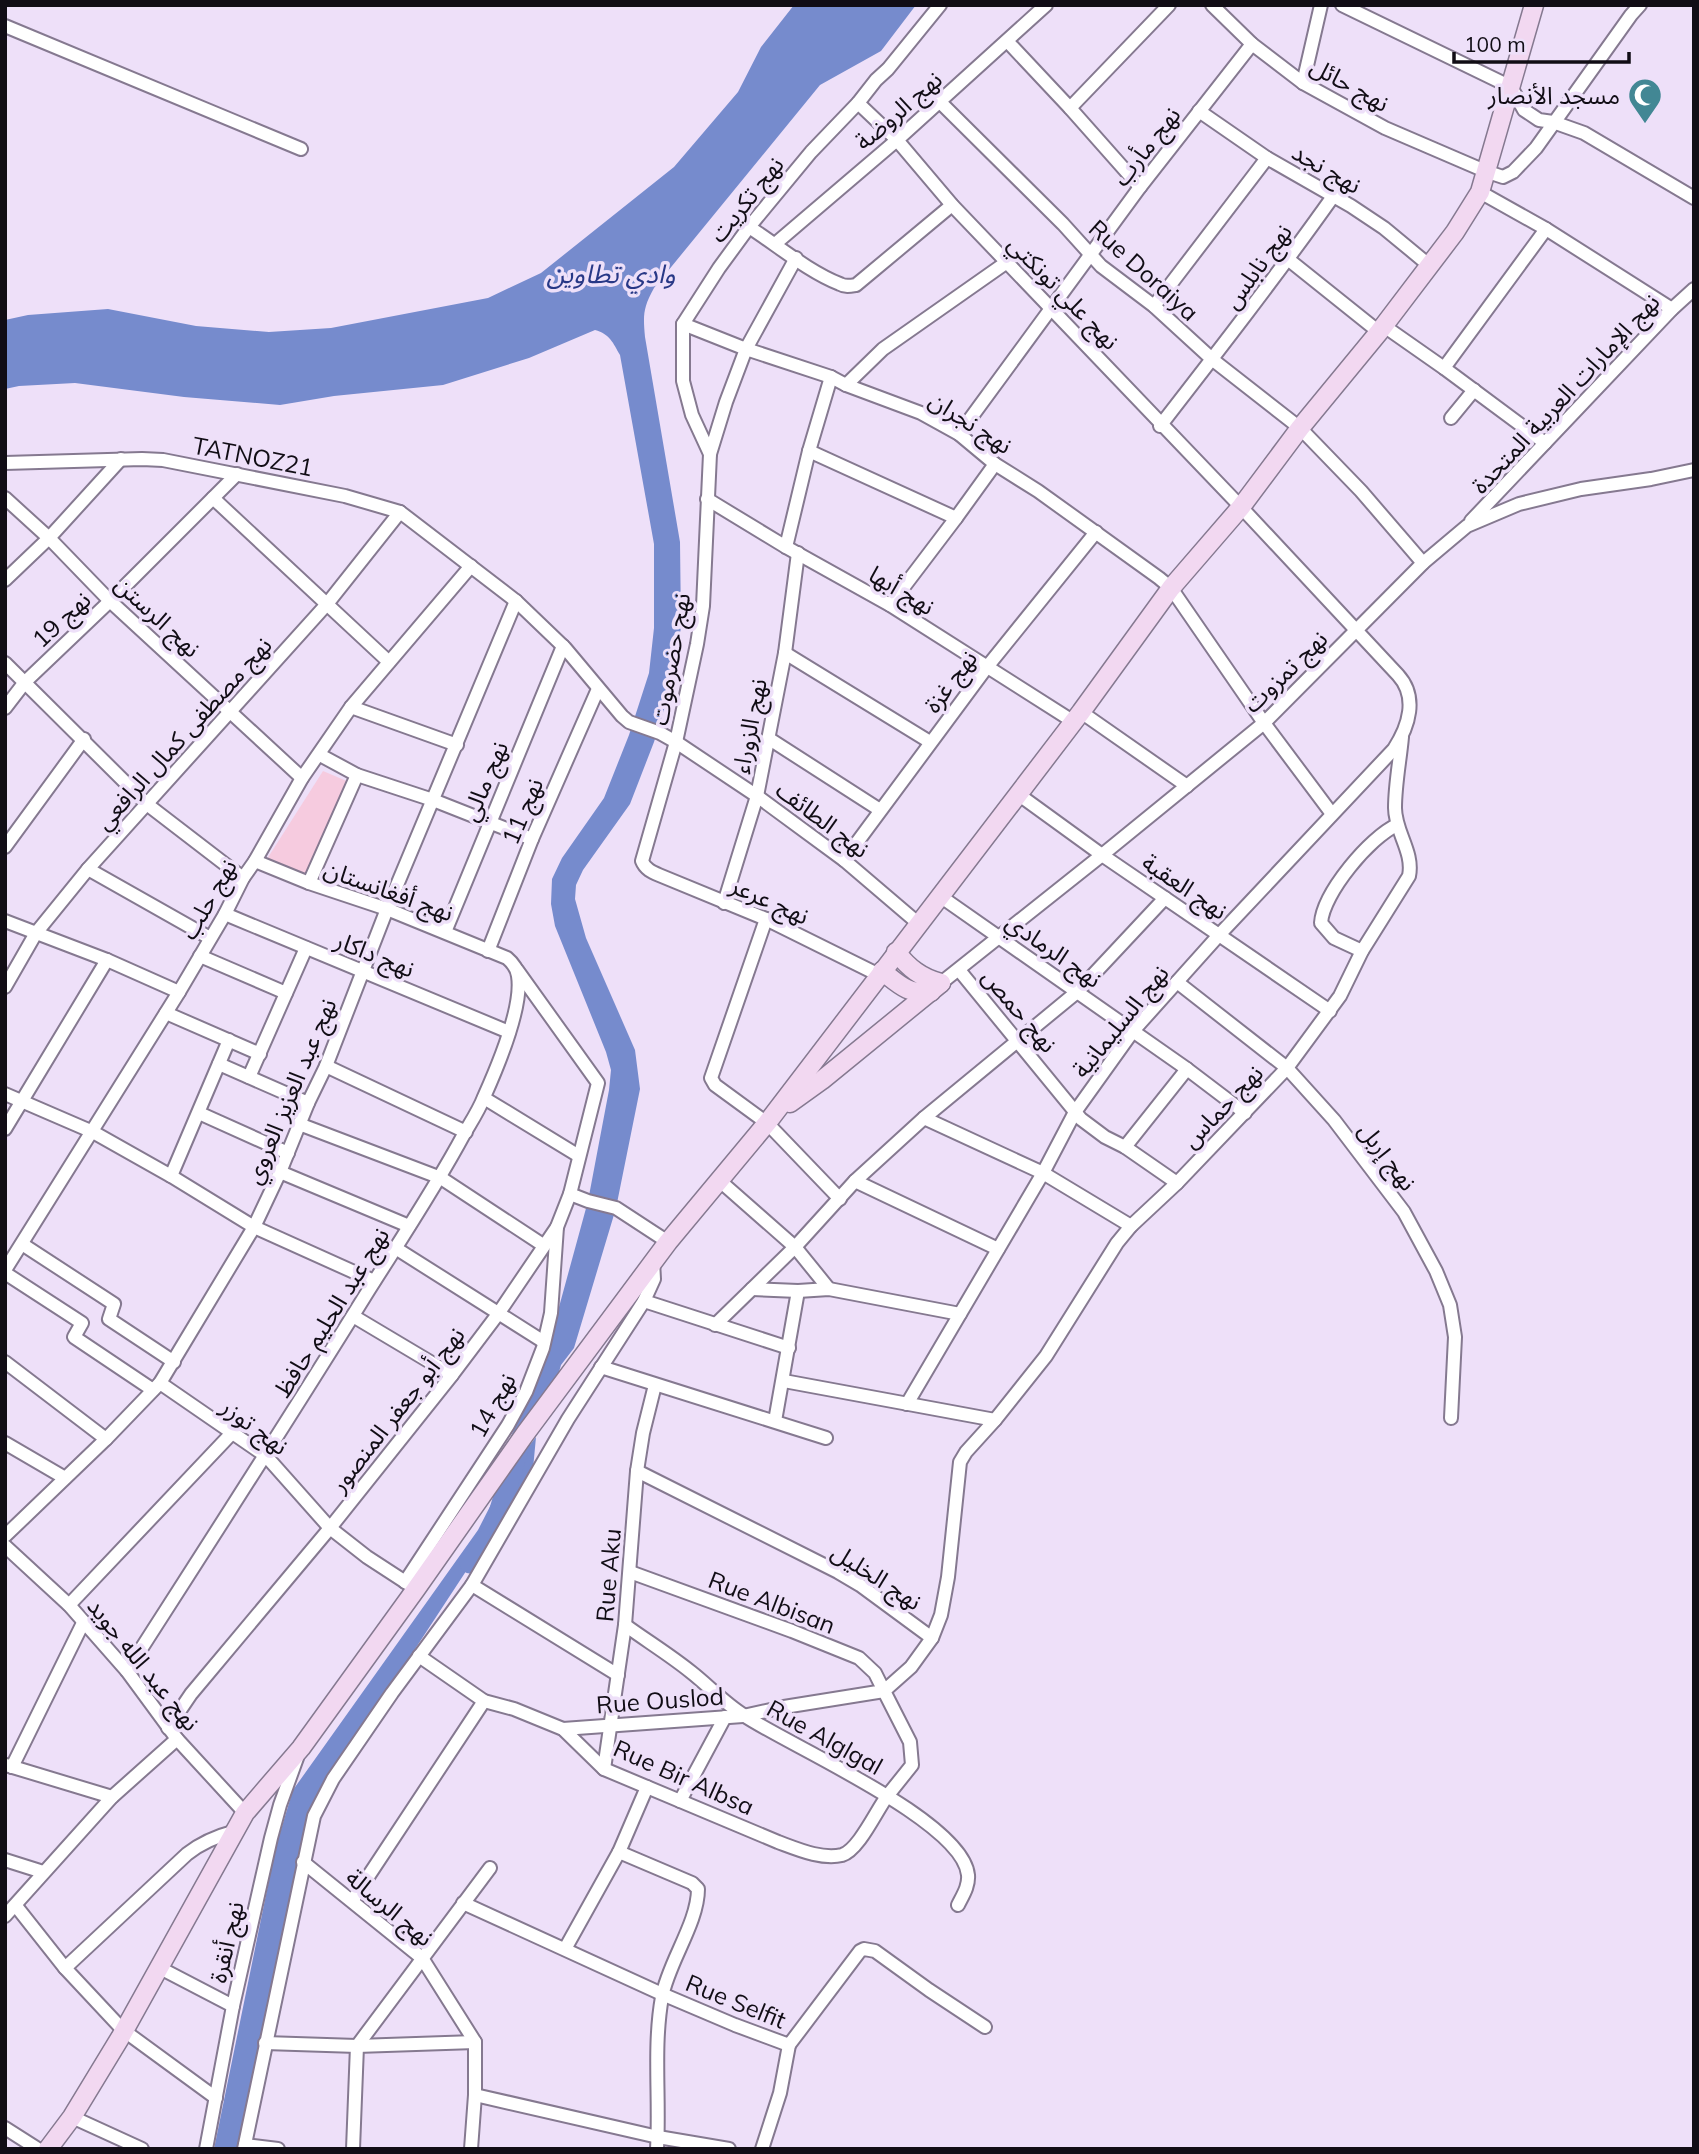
<svg xmlns="http://www.w3.org/2000/svg" width="1699" height="2154" font-family="Mulish,'Noto Sans Arabic',sans-serif">
	<style>
		.green { fill: #f6cbdf }
		.water { fill: #768bcd }
		.lines { fill: none; stroke-linecap: round; stroke-linejoin: round }
		.river { stroke: #768bcd; stroke-width: 21 }
		.street-casing { stroke: #857990; stroke-width: 16 }
		.secondary-casing { stroke: #857990; stroke-width: 21 }
		.street { stroke: #fff; stroke-width: 12 }
		.secondary { stroke: #f2d8f1; stroke-width: 18 }
		.labels { text-anchor: middle; dominant-baseline: central; stroke-width: 7; stroke-linejoin: round; paint-order: stroke }
		.street-label { font-size: 24px; fill: #110d15; stroke: #eee0f9 }
		.poi-label { font-size: 24px; fill: #110d15; stroke: #eee0f9; text-anchor: end }
		.water-label { font-size: 26px; font-style: italic; fill: #283886; stroke: #eee0f9 }
	</style>
	<rect width="100%" height="100%" fill="#eee0f9"/>
	<!-- green -->
	<path class="green" d="M323,771l26,11 -40,96 -42,-19z"/>
	<!-- water -->
	<g class="water">
		<path d="M794,5h122l-35,46 -61,34 -166,203c-11,20 -11,27 -9,49l35,205 1,85 -7,50 -20,65 -24,62 -47,66 -7,15 -1,14 11,39 49,112 5,39 -24,119 -42,140 -13,17 -4,14 -46,58 39,-97 38,-139 21,-111 2,-20 -5,-18 -51,-126 -4,-22 1,-25 10,-21 42,-60 25,-63 20,-62 5,-45v-84l-34,-189c-7,-12 -10,-21 -25,-25l-66,28 -86,27 -109,11 -54,9 -96,-8 -109,-14 -56,3 -14,3v-69l23,-5 80,-6 88,17 73,6 62,-4 157,-30 53,-25 133,-106 64,-75 23,-45z"/>
		<path d="M536,1437l-3,32 -211,322 -83,358h-25l62,-303 17,-56 185,-260 27,-53z"/>
	</g>
	<g class="lines">
		<!-- river -->
		<path class="river" d="M470,1563l24,-33 27,-91"/>
		<!-- street casing -->
		<g class="street-casing">
			<g id="street">
				<path d="M1212,5l40,39 51,39 82,45 100,43 18,6 10,-5 23,-24 95,-133 9,-10"/>
				<path d="M1342,5l169,82 13,23 15,10 14,2 31,11 110,65"/>
				<path d="M5,26l296,123"/>
				<path d="M1008,42l62,66 70,79"/>
				<path d="M1303,83l18,-78"/>
				<path d="M940,102l123,122 38,42 53,40 59,54 87,68 61,63 62,72"/>
				<path d="M858,103l39,37 55,65 289,302 157,168c20,22 11,51 -4,74l-175,186 -86,96 -58,81 -32,61 -136,231"/>
				<path d="M1070,108l99,-103"/>
				<path d="M1199,111l68,47 84,48 33,22 46,38"/>
				<path d="M1480,192l66,37 126,80"/>
				<path d="M749,227c28,18 60,45 91,57 5,3 10,2 16,1l96,-80"/>
				<path d="M775,244l122,-104 149,-135"/>
				<path d="M796,258l-50,91 -20,53 -16,52 -7,152 -6,38 -21,98 -34,119c3,8 10,11 17,14l107,44 113,56"/>
				<path d="M1289,260l90,72"/>
				<path d="M1154,306l113,-148"/>
				<path d="M683,324l63,25 85,28 15,8 75,28 38,21 36,30 43,27 121,87 12,10 93,135 68,91"/>
				<path d="M1384,326l60,42 101,75"/>
				<path d="M1444,368l102,-139"/>
				<path d="M846,385l37,-36 124,-87"/>
				<path d="M1451,418l23,-28"/>
				<path d="M1160,426c59,-76 118,-152 174,-231"/>
				<path d="M959,434l181,-247 112,-143"/>
				<path d="M809,451l147,67"/>
				<path d="M710,454l-18,-39 -9,-34v-57l36,-56 30,-41 62,-75 47,-49 18,-23 12,-11 52,-64"/>
				<path d="M5,463l137,-4 21,1 182,36 55,16 116,89 49,47 57,68 7,6 31,11 16,9 81,54 87,64 75,64"/>
				<path d="M5,498l44,40 61,63 192,177"/>
				<path d="M213,498l176,164"/>
				<path d="M707,499l79,48 104,58 184,117"/>
				<path d="M1471,521l201,-212 22,-20"/>
				<path d="M786,547l23,-96 22,-74"/>
				<path d="M5,580l44,-42 72,-79"/>
				<path d="M890,605l66,-87 39,-54"/>
				<path d="M785,653l145,89"/>
				<path d="M5,663l143,142 95,73"/>
				<path d="M351,707l106,38"/>
				<path d="M5,708l20,-26 85,-81 127,-127"/>
				<path d="M1081,712l106,74"/>
				<path d="M768,738l112,72"/>
				<path d="M320,755l37,20 76,25 99,39"/>
				<path d="M1018,794l84,61 228,156"/>
				<path d="M5,847l79,-108"/>
				<path d="M844,860l143,-193 109,-135"/>
				<path d="M88,869l122,69"/>
				<path d="M309,883l48,-108"/>
				<path d="M940,896l247,173 58,44"/>
				<path d="M724,903l33,-107 28,-143 13,-100"/>
				<path d="M225,914l284,118"/>
				<path d="M766,919l-55,159 4,7 52,38 73,76"/>
				<path d="M5,921l102,39 72,32"/>
				<path d="M445,932l118,-286"/>
				<path d="M488,951l44,-112 66,-150"/>
				<path d="M1362,951l-28,-13 -13,-15c2,-30 49,-86 76,-98"/>
				<path d="M200,956l86,37"/>
				<path d="M959,970l122,149 24,18 20,10 52,36"/>
				<path d="M1177,982l110,86 47,52 70,92 32,59 14,34 5,32 -4,81"/>
				<path d="M941,983l161,-128 162,-132 159,-160 44,-37 52,-22 62,-15 70,-10 43,-9"/>
				<path d="M5,987l31,-54 52,-64 239,-265 73,-92"/>
				<path d="M166,1013l94,41"/>
				<path d="M219,1064l89,39"/>
				<path d="M326,1066l140,66"/>
				<path d="M249,1077l57,-129"/>
				<path d="M5,1094l88,38 78,44 83,51 120,54"/>
				<path d="M484,1098l95,58"/>
				<path d="M199,1113l89,40"/>
				<path d="M924,1118l119,55 88,53"/>
				<path d="M299,1124l142,54 102,67"/>
				<path d="M5,1129l102,-169"/>
				<path d="M1125,1147l62,-78"/>
				<path d="M280,1172l129,54"/>
				<path d="M171,1176l58,-136"/>
				<path d="M720,1181l75,66 34,42"/>
				<path d="M855,1181l143,68"/>
				<path d="M570,1194l18,7 28,7 52,34"/>
				<path d="M22,1244l92,60 -5,15 65,43"/>
				<path d="M397,1249l147,93"/>
				<path d="M5,1270l174,-278 46,-78 18,-36 12,-17 47,-83 49,-71 120,-141"/>
				<path d="M5,1273l77,50 -8,14 79,53"/>
				<path d="M752,1289l46,2 31,-2 131,25"/>
				<path d="M644,1301l145,47"/>
				<path d="M353,1316l99,59"/>
				<path d="M715,1325l80,-78 60,-66 69,-63 153,-126 88,-94"/>
				<path d="M5,1362l101,77"/>
				<path d="M601,1367l225,71"/>
				<path d="M784,1381l211,39"/>
				<path d="M160,1383l106,73 64,72 37,29 43,28"/>
				<path d="M775,1421l23,-130"/>
				<path d="M5,1443l60,35"/>
				<path d="M637,1471l201,101 22,13 72,53"/>
				<path d="M5,1536l101,-97 54,-56 94,-156 26,-55 28,-69 18,-37 61,-157 129,-308"/>
				<path d="M5,1546l64,59 58,66 50,68 68,74"/>
				<path d="M405,1582l103,-157 18,-33 17,-44 8,-35 6,-86"/>
				<path d="M472,1585l146,90"/>
				<path d="M69,1605l163,-172"/>
				<path d="M625,1625c22,16 45,30 66,47 18,14 34,32 54,44 45,30 218,105 223,159 1,11 -5,20 -10,30"/>
				<path d="M419,1656l65,45 30,8 49,20 41,40 174,73c19,7 44,18 64,13 17,-5 35,-46 46,-60 8,-10 16,-20 24,-30l-2,-23 -26,-51 27,-24 21,-29 9,-23 7,-38 12,-115 6,-10 29,-32 51,-64 71,-113 14,-17 46,-43 110,-115 53,-72 22,-45 47,-75c5,-24 -14,-44 -14,-68 0,-24 5,-48 7,-71"/>
				<path d="M127,1671c80,-125 160,-249 238,-375 34,-54 69,-106 99,-162 7,-12 15,-24 20,-37 13,-29 39,-90 34,-121 -1,-8 -5,-13 -11,-18l-120,-49 -78,-26 -54,-22"/>
				<path d="M168,1728l23,-34 139,-166 122,-153 46,-61 59,-87 13,-33 28,-111 -81,-113"/>
				<path d="M563,1729l180,-13 41,-9 100,-16 -9,-18 -16,-15 -67,-27 -162,-59"/>
				<path d="M6,1765l106,32"/>
				<path d="M12,1767l71,-144"/>
				<path d="M604,1769l21,-144 12,-154 6,-38 12,-48"/>
				<path d="M680,1801l45,-84"/>
				<path d="M619,1852l73,31 6,6c0,34 -30,74 -36,108 -9,50 -2,101 -5,152"/>
				<path d="M5,1860l38,12"/>
				<path d="M303,1862l119,96 53,84v53l-4,54"/>
				<path d="M352,1901l132,-200"/>
				<path d="M463,1903l199,91 73,31 54,20 71,-94 4,-2 11,2 54,39 56,37"/>
				<path d="M16,1906l49,62 58,62 93,68"/>
				<path d="M5,1916l107,-119 65,-58"/>
				<path d="M565,1949l54,-97 28,-65"/>
				<path d="M65,1968l122,-114c15,-12 30,-18 49,-23"/>
				<path d="M160,1968l73,38"/>
				<path d="M265,2043l92,3 118,-4"/>
				<path d="M475,2095l183,42 71,12"/>
				<path d="M72,2117l70,32"/>
				<path d="M5,2128l33,21"/>
				<path d="M245,2145l33,4"/>
				<path d="M206,2149l27,-143 38,-168 9,-33 17,-47"/>
				<path d="M244,2149l70,-333 19,-37 59,-86 80,-108 96,-166 76,-118 10,-22 -1,-18"/>
				<path d="M353,2149l4,-103 133,-178"/>
				<path d="M762,2149l18,-56 9,-48"/>
			</g>
		</g>
		<!-- secondary casing -->
		<g class="secondary-casing">
			<g id="secondary">
				<path d="M896,952c13,16 25,26 45,31"/>
				<path d="M882,971c18,14 25,23 49,21"/>
				<path d="M790,1103l32,-23 119,-97"/>
				<path d="M48,2149l24,-32 48,-79 125,-225 56,-65 115,-159 109,-155 143,-192 99,-119 314,-411 90,-124 70,-81 59,-79 79,-96 76,-100 25,-40 54,-187"/>
			</g>
		</g>
		<!-- street -->
		<use href="#street" class="street"/>
		<!-- secondary -->
		<use href="#secondary" class="secondary"/>
	</g>
	<!-- icons -->
	<defs>
		<g id="mosque-pin" transform="scale(1.75)"><path d="M0 17L-7.5 6A9.5 9.5 0 1 1 7.5 6Z" fill="#428794" stroke="#eee0f9"/><path d="M3.5-4.9A6 6 0 1 0 3.5 4.9A5 5 0 1 1 3.5-4.9Z" fill="#fff"/></g>
	</defs>
	<g fill-rule="evenodd">
		<use href="#mosque-pin" x="1645" y="95"/>
	</g>
	<g class="labels">
		<!-- street labels -->
		<g class="street-label">
			<text transform="translate(1350 84) rotate(29)">نهج حائل</text>
			<text transform="translate(898 110) rotate(-41)">نهج الروضة</text>
			<text transform="translate(1146 146) rotate(-52)">نهج مأرب</text>
			<text transform="translate(1327 168) rotate(30)">نهج نجد</text>
			<text transform="translate(746 199) rotate(-51)">نهج تكريت</text>
			<text transform="translate(1257 266) rotate(-54)">نهج نابلس</text>
			<text transform="translate(1144 270) rotate(42)">Rue Doraiya</text>
			<text transform="translate(1064 292) rotate(46)">نهج علي تونكتي</text>
			<text transform="translate(1565 393) rotate(-47)">نهج الإمارات العربية المتحدة</text>
			<text transform="translate(971 422) rotate(33)">نهج نجران</text>
			<text transform="translate(253 456) rotate(11)">TATNOZ21</text>
			<text transform="translate(902 590) rotate(31)">نهج أبها</text>
			<text transform="translate(158 616) rotate(43)">نهج الرستن</text>
			<text transform="translate(61 619) rotate(-43)">نهج 19</text>
			<text transform="translate(670 659) rotate(-80)">نهج حضرموت</text>
			<text transform="translate(1285 671) rotate(-44)">نهج تمزوت</text>
			<text transform="translate(950 681) rotate(-53)">نهج غزة</text>
			<text transform="translate(749 726) rotate(-79)">نهج الزوراء</text>
			<text transform="translate(183 733) rotate(-48)">نهج مصطفى كمال الرافعي</text>
			<text transform="translate(484 781) rotate(-67)">نهج مالي</text>
			<text transform="translate(522 811) rotate(-67)">نهج 11</text>
			<text transform="translate(823 819) rotate(37)">نهج الطائف</text>
			<text transform="translate(1185 886) rotate(34)">نهج العقبة</text>
			<text transform="translate(389 890) rotate(20)">نهج أفغانستان</text>
			<text transform="translate(208 899) rotate(-60)">نهج حلب</text>
			<text transform="translate(770 900) rotate(24)">نهج عرعر</text>
			<text transform="translate(1054 950) rotate(35)">نهج الرمادي</text>
			<text transform="translate(375 954) rotate(22)">نهج داكار</text>
			<text transform="translate(1020 1010) rotate(50)">نهج حمص</text>
			<text transform="translate(1120 1021) rotate(-51)">نهج السليمانية</text>
			<text transform="translate(290 1091) rotate(-67)">نهج عبد العزيز العروي</text>
			<text transform="translate(1222 1106) rotate(-46)">نهج حماس</text>
			<text transform="translate(1388 1156) rotate(53)">نهج إربل</text>
			<text transform="translate(331 1312) rotate(-58)">نهج عبد الحليم حافظ</text>
			<text transform="translate(492 1405) rotate(-61)">نهج 14</text>
			<text transform="translate(397 1409) rotate(-52)">نهج أبو جعفر المنصور</text>
			<text transform="translate(255 1426) rotate(37)">نهج توزر</text>
			<text transform="translate(608 1575) rotate(-85)">Rue Aku</text>
			<text transform="translate(877 1576) rotate(33)">نهج الخليل</text>
			<text transform="translate(772 1602) rotate(21)">Rue Albisan</text>
			<text transform="translate(144 1664) rotate(51)">نهج عبد الله جويد</text>
			<text transform="translate(660 1700) rotate(-4)">Rue Ouslod</text>
			<text transform="translate(825 1737) rotate(29)">Rue Alglgal</text>
			<text transform="translate(684 1777) rotate(24)">Rue Bir Albsa</text>
			<text transform="translate(390 1907) rotate(40)">نهج الرسالة</text>
			<text transform="translate(226 1942) rotate(-77)">نهج أنقرة</text>
			<text transform="translate(736 2001) rotate(22)">Rue Selfit</text>
		</g>
		<!-- poi labels -->
		<g class="poi-label">
			<text x="1620" y="95">مسجد الأنصار</text>
		</g>
		<!-- water labels -->
		<g class="water-label">
			<text x="611" y="273">وادي تطاوين</text>
		</g>
	</g>
	<!-- border -->
	<rect width="1699" height="2154" fill="none" stroke="#110d15" stroke-width="14"/>
	<!-- scale -->
	<path d="M1454 52v10h175v-10" fill="none" stroke="#110d15" stroke-width="3.5"/>
	<text x="1464" y="52" font-size="21" fill="#110d15" stroke="#eee0f9" stroke-width="5" paint-order="stroke">100 m</text>
</svg>
